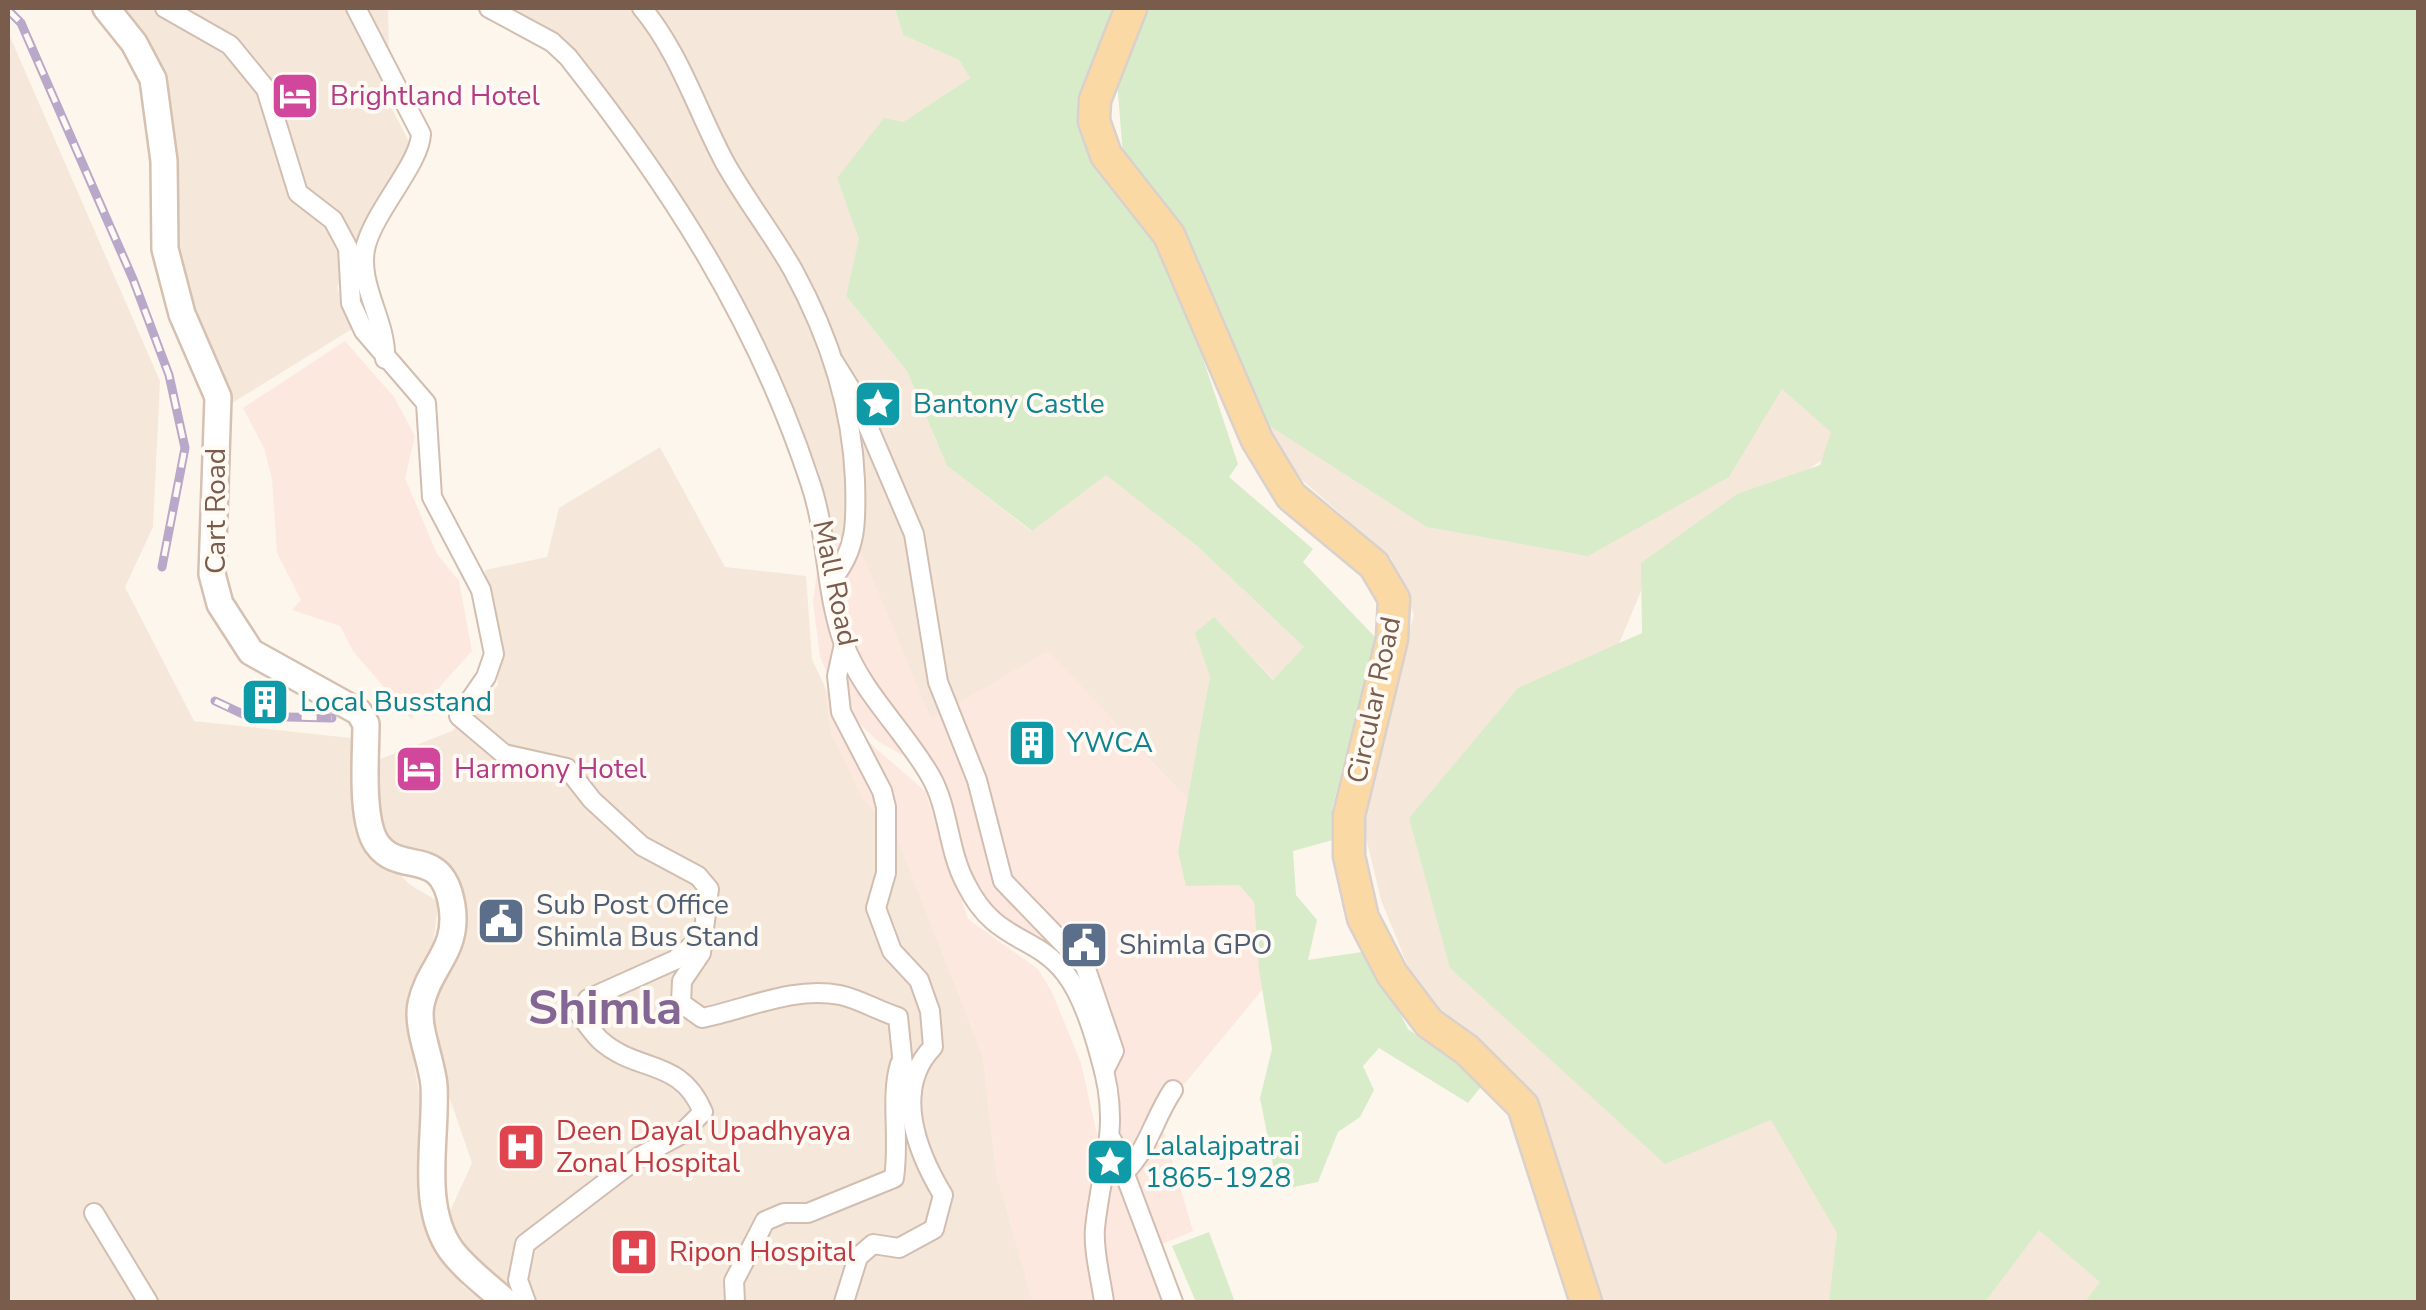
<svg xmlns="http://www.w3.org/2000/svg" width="2426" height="1310" font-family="'Nunito Sans',sans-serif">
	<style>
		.residential { fill: #f5e8da }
		.commercial { fill: #fde8e0 }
		.green { fill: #d8ecc9 }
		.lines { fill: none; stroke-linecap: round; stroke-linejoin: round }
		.minor-casing { stroke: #d1beb0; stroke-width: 22 }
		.secondary-casing { stroke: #d6c0b0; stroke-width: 30 }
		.primary-casing { stroke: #dad1cd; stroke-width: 35 }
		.minor { stroke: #fff; stroke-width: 18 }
		.secondary { stroke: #fff; stroke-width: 25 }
		.primary { stroke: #fbd9a5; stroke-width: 30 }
		.rail-casing { stroke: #b9a8c9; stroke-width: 9 }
		.rail { stroke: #fffaf3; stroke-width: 5; stroke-dasharray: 15; stroke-linecap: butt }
		.labels { text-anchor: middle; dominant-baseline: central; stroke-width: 8; stroke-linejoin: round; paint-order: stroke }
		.hotel-label { font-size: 28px; fill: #b23c85; stroke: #fffaf3; text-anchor: start }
		.culture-label { font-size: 28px; fill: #0d838f; stroke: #fffaf3; text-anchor: start }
		.street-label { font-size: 28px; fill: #7a5c4d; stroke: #fffaf3 }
		.service-label { font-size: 28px; fill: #4e5e75; stroke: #fffaf3; text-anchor: start }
		.health-label { font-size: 28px; fill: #be3a42; stroke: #fffaf3; text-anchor: start }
		.town-label { font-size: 48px; font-weight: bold; fill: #846695; stroke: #fffaf3 }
	</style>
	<rect width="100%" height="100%" fill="#fdf6ec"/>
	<!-- residential -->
	<g class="residential">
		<path d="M115,8h273l2,97 25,48 -44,66 -34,68 15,42 -123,76 -48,-116 -10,-73 -8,-132z"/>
		<path d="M477,8h418l8,27 56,25 11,18 -67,44 -66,56 23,61 -14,57 61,75 40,95 84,65 75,-57 91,72 108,102 -31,32 -60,-62 -4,58 -20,126 -142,-150 -117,68 -108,-190 -4,-58 -107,-220 -163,-217z"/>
		<path d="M8,32l152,349 -7,146 -28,60 69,134 157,17 13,97 45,49 30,18 -8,53 -25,59 15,92 2,113 40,67 20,16h-475z"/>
		<path d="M1792,352l73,79 -219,148 -130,312 268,194 108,217h-299l-75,-217 -92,-74 -45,-111 -23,-96 56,-189 -23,-57 -140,-123 -5,-42z"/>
		<path d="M660,447l65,120 81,9 6,83 12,26 8,50 62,94 89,227 13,115 37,131h-514l-37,-34 -36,-48 26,-57 -30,-87 -11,-77 26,-101 -77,-65 -7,-71 79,-31 46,-46 -13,-115 62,-13 12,-49z"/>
		<path d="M2054,1187l76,88 -22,27h-162z"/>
	</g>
	<!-- commercial -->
	<g class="commercial">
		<path d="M345,341l49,56 21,39 -10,42 32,76 22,27 13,70 -61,68 -58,-68 -13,-25 -48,-16 9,-10 -24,-47 -5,-74 -8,-31 -21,-40z"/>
		<path d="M823,530l41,28 67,161 117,-68 142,151 -12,50 61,33 15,17 8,88 -103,125 34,116 -35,15 -41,-117 -18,-73 -48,-94 -62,-49 -57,-141 -53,-30 -36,-33 -23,-52 -7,-56z"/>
		<path d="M824,685l16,32 85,74 43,128 70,50 14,23 29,71 17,76 69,163h-134l-37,-131 -13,-115 -89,-226 -30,-29 -32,-66z"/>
	</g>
	<!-- green -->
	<g class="green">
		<path d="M895,8h234l-32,62 2,87 64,81 75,226 -9,13 84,72 -10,13 73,76 -44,171 1,31 -40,11 3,44 21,25 -9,40 60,-9 40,78 76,54 -16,20 -89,-55 -16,18 11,24 -14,27 -22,15 -20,50 -40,8 -18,-92 12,-49 -13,-79 -5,-68 -15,-17 -53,1 -8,-34 32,-176 -15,-43 19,-16 59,63 31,-33 -107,-101 -91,-71 -74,56 -85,-65 -40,-95 -61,-75 13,-57 -22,-61 47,-60 19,4 67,-44 -11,-18 -56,-25z"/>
		<path d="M1149,8h1269v1294h-333l15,-20 -61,-52 -54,72h-156l8,-69 -66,-113 -106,44 -215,-196 -41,-150 109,-130 124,-55 -1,-70 96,-69 83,-29 11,-33 -49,-43 -53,88 -141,79 -161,-29 -171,-110 -133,-261 -7,-89z"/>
		<path d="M1209,1232l26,70h-39l-24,-56z"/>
	</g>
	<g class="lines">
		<!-- minor casing -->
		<g class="minor-casing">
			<g id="minor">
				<path d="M165,8l65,37 36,44 32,104 35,27 15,28 3,55 13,28 62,72 6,94 49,93 13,64 -8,23 -27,39 45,38 63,14 25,32 50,46 56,30 11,13 -8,64 -19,28 -1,22 21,15c45,-9 91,-32 138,-23 19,4 39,16 58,22l6,58 8,17"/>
				<path d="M356,8l65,126c-1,29 -45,75 -55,111 -10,39 21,75 19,114"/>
				<path d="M489,8l63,34 16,15c104,132 189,264 242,425 18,52 15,111 34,162 19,50 61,87 87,133 18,32 17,74 35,107 29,59 69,50 99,89 17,21 28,57 35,83 22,72 2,104 -5,172 -2,23 6,51 9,74"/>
				<path d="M642,8c37,44 55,102 82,153 21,38 48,72 69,109 36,66 59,135 62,210 1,38 3,69 -23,99"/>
				<path d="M834,362l21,34 59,138 24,148 39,98 26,101 82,85 29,85 -10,20"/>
				<path d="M844,644l-7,32 4,36 41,79 4,16v66l-10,35 16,43 27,29 11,31 3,36c-41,42 -16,105 10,148l-9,34 -35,19 -26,-4 -15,13 -14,45"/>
				<path d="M1112,1140l61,162"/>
				<path d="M1125,1172c24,-24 29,-54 48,-82"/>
				<path d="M94,1213l54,89"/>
				<path d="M526,1302l-8,-22 7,-36 114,-87 41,-22 23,-23c-23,-55 -65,-38 -103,-72 -7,-7 -14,-17 -20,-25l8,-16 87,-39 30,-25"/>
				<path d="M735,1302l-1,-21 31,-60 19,-8h24l86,-35c6,-40 -4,-81 6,-114"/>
			</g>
		</g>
		<!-- secondary casing -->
		<g class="secondary-casing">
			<path id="secondary" d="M106,8l28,35 19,36 11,82 1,88 17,65 36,83 -6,177 8,30 31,48 108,60 7,12c0,29 -6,96 11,120 24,33 65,0 75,62 7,45 -23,60 -31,98 -5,24 11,56 13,82 3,51 -15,119 17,164 14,19 37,36 55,52"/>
		</g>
		<!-- primary casing -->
		<g class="primary-casing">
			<path id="primary" d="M1131,8l-36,92 -1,21 12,34 63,80 88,205 34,56 83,69 20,34 -2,40 -43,176v41l14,62 29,56 37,49 38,27 56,56 63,196"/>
		</g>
		<!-- minor -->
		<use href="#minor" class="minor"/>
		<!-- secondary -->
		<use href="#secondary" class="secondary"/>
		<!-- primary -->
		<use href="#primary" class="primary"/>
		<!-- rail casing -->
		<g class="rail-casing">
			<g id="rail">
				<path d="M8,10l13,13 112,256 36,96 16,73 -23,119"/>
				<path d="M215,701l32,15 85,2"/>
			</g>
		</g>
		<!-- rail -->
		<use href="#rail" class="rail"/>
	</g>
	<!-- icons -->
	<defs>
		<g id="hotel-square" transform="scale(2.5)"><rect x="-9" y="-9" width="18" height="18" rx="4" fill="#d1479c" stroke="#fffaf3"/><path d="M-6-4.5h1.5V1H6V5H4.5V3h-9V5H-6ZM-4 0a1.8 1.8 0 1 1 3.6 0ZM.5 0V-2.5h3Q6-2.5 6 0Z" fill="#fff"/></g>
		<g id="sight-square" transform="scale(2.5)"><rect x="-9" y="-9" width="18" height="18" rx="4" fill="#0f9aa8" stroke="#fffaf3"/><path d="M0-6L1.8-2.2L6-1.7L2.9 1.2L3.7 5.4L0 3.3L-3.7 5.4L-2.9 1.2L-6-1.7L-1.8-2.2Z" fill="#fff"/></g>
		<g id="building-square" transform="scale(2.5)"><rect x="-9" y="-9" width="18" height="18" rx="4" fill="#0f9aa8" stroke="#fffaf3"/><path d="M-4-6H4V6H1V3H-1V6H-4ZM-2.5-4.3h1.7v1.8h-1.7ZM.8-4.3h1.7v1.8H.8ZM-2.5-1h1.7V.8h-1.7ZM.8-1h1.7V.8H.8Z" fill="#fff"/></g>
		<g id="civic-square" transform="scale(2.5)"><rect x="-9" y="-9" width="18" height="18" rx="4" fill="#5c6f8a" stroke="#fffaf3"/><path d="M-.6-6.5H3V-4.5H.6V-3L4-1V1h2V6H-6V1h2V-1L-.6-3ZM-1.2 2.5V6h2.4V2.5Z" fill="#fff"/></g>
		<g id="hospital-square" transform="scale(2.5)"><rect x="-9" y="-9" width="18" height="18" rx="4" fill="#e0444e" stroke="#fffaf3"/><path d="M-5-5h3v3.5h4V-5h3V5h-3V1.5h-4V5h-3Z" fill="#fff"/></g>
	</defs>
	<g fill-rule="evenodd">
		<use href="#hotel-square" x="295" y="96"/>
		<use href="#sight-square" x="878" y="404"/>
		<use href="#building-square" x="265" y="702"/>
		<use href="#building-square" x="1032" y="743"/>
		<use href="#hotel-square" x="419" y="769"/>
		<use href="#civic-square" x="501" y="921"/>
		<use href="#civic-square" x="1084" y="945"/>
		<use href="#hospital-square" x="521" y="1147"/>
		<use href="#sight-square" x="1110" y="1162"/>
		<use href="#hospital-square" x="634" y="1252"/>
	</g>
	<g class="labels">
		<!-- hotel labels -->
		<g class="hotel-label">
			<text x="330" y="96">Brightland Hotel</text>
			<text x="454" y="769">Harmony Hotel</text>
		</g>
		<!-- culture labels -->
		<g class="culture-label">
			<text x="913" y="404">Bantony Castle</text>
			<text x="300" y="702">Local Busstand</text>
			<text x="1067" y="743">YWCA</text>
			<text x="1145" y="1146">Lalalajpatrai<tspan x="1145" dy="32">1865-1928</tspan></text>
		</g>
		<!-- street labels -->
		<g class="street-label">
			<text transform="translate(216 511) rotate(-90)">Cart Road</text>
			<text transform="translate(835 583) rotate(78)">Mall Road</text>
			<text transform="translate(1374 700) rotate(-78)">Circular Road</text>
		</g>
		<!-- service labels -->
		<g class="service-label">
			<text x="536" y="905">Sub Post Office<tspan x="536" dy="32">Shimla Bus Stand</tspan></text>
			<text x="1119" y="945">Shimla GPO</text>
		</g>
		<!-- health labels -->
		<g class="health-label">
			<text x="556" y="1131">Deen Dayal Upadhyaya<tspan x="556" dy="32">Zonal Hospital</tspan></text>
			<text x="669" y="1252">Ripon Hospital</text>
		</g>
		<!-- town labels -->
		<g class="town-label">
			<text x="605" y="1008">Shimla</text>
		</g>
	</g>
	<!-- border -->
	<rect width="2426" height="1310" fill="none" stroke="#7a5c4d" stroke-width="20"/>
</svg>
